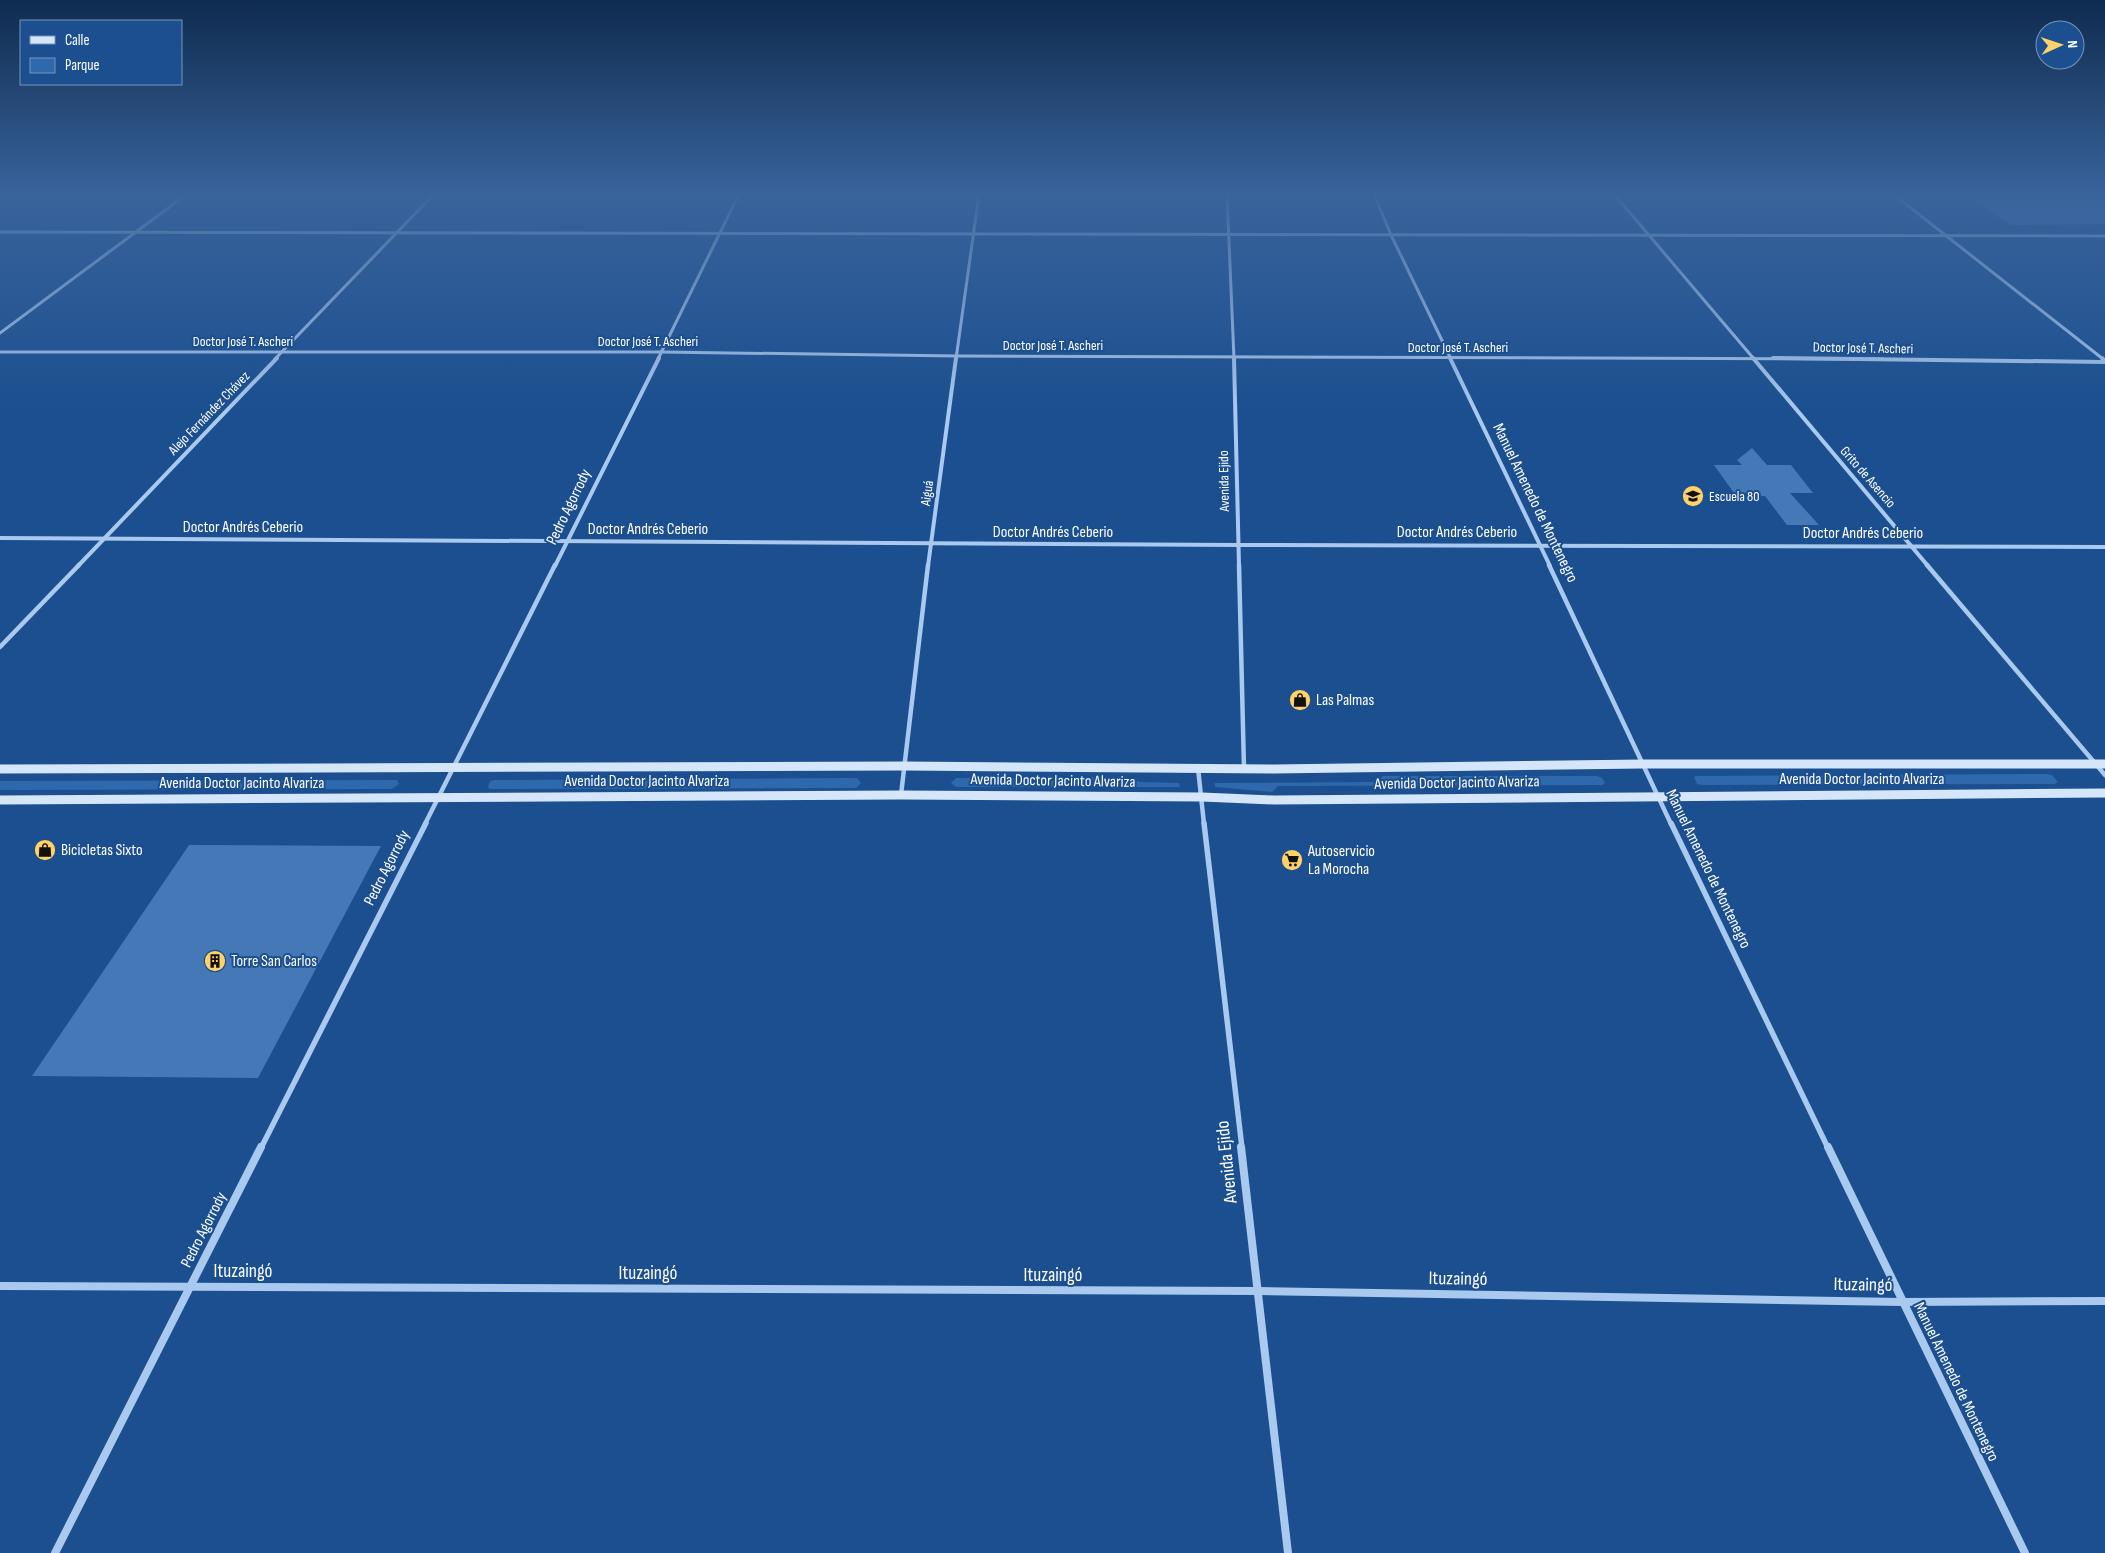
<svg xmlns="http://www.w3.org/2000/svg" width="2105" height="1553" font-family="'Sofia Sans Condensed',sans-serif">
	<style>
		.green { fill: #2e69ad }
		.building { fill: #4478b7 }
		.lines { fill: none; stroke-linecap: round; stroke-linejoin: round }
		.minor-far4 { stroke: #a9c9ee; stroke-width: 3 }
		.minor-far3 { stroke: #a9c9ee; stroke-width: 4 }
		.minor-far2 { stroke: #a9c9ee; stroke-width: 4.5 }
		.minor-far1 { stroke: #a9c9ee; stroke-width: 5.5 }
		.minor { stroke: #a9c9ee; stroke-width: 8 }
		.secondary { stroke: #d6e6fa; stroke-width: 9 }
		.labels { text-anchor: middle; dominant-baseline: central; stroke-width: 4; stroke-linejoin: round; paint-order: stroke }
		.far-street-label { font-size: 14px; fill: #fff; stroke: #1b4f8f }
		.far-poi-label { font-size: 14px; fill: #fff; stroke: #1b4f8f; text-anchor: start }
		.street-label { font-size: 16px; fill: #fff; stroke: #1b4f8f }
		.poi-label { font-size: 16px; fill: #fff; stroke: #1b4f8f; text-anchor: start }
		.near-street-label { font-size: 19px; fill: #fff; stroke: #1b4f8f }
	</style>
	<rect width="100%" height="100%" fill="#1b4f8f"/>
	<!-- green -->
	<g class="green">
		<path d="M2047,774l5,1 6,7 -3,2 -353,1 -5,-1 -3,-7 2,-1z"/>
		<path d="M1383,776h214l5,2 3,5 -3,2 -324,1 -6,6 -57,-5v-4l162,-1z"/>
		<path d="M1126,777l14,5 39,1 1,4h-224l-5,-4 5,-5z"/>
		<path d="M857,778l4,5 -5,5 -366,1 -2,-2 2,-6 4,-1z"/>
		<path d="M397,780l2,4 -7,5 -392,1v-9z"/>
	</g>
	<!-- building -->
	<g class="building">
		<path d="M1968,194h137v30l-94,1z"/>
		<path d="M1752,448l15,17h24l22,28h-23l29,32h-32l-22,-29h-6l-3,-3h-22l-20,-28h28l-5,-5z"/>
		<path d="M189,845l192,1 -123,232 -226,-2z"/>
	</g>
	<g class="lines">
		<!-- minor-far4 -->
		<g class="minor-far4">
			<path d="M1227,194l7,165"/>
			<path d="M1374,194l17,41 60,124"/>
			<path d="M1614,194l140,165"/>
			<path d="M1893,194l210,165"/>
			<path d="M0,232l2105,4"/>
			<path d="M0,333l187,-139"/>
			<path d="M0,352h661l297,4 925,3"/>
			<path d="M275,359l159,-165"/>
			<path d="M658,359l81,-165"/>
			<path d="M956,359l23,-165"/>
		</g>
		<!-- minor-far3 -->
		<g class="minor-far3">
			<path d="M1234,358l5,208"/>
			<path d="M1450,358l100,208"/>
			<path d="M1753,358l175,208"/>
			<path d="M1773,358l332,4"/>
			<path d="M2102,358l3,3"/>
			<path d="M0,538l1237,7 868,2"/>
			<path d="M78,566l199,-208"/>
			<path d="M555,566l104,-208"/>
			<path d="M928,566l28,-208"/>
		</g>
		<!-- minor-far2 -->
		<g class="minor-far2">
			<path d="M1239,565l5,203"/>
			<path d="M1549,565l122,259"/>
			<path d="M1927,565l178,210"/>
			<path d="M0,647l79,-82"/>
			<path d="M1198,768l6,56"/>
			<path d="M901,795l27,-230"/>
			<path d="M425,824l130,-259"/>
		</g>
		<!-- minor-far1 -->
		<g class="minor-far1">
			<path d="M1204,823l38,325"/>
			<path d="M1671,823l157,325"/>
			<path d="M261,1148l165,-325"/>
		</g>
		<!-- minor -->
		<g class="minor">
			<path d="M1241,1147l47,406"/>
			<path d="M1828,1147l197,406"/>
			<path d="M0,1286l1258,5 644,11 203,-1"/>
			<path d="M55,1553l206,-406"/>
		</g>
		<!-- secondary -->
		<g class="secondary">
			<path d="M0,769l904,-3 370,3 368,-5h463"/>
			<path d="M0,800l901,-5 301,2 72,3 831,-7"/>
		</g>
	</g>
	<!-- sky -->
	<linearGradient id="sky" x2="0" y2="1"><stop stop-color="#0f2b4f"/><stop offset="0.47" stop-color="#39639b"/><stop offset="1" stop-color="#39639b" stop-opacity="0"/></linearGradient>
	<rect width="2105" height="412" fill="url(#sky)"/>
	<!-- icons -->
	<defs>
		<g id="school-disc" transform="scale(1.125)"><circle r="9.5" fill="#ffd166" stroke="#1b4f8f"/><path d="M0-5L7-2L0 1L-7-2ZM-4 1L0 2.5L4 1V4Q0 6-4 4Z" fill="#111"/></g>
		<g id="shop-disc" transform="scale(1.125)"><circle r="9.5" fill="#ffd166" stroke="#1b4f8f"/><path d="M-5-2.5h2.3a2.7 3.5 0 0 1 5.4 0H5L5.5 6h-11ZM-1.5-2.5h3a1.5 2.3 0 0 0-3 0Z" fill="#111"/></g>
		<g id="supermarket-disc" transform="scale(1.125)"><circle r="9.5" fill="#ffd166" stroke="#1b4f8f"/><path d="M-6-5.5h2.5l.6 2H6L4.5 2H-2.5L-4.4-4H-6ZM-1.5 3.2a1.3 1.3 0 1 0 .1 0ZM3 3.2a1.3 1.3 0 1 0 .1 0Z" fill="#111"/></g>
		<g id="building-disc" transform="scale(1.125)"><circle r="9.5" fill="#ffd166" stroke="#1b4f8f"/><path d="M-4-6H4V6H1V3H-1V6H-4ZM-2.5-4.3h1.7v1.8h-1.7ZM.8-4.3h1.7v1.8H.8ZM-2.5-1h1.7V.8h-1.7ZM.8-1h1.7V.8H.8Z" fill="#111"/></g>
	</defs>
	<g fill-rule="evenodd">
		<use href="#school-disc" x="1693" y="496"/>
		<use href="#shop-disc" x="1300" y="700"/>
		<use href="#shop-disc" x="45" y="850"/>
		<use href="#supermarket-disc" x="1292" y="860"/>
		<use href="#building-disc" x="215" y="961"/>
	</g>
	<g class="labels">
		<!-- far-street labels -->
		<g class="far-street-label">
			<text x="243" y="341">Doctor José T. Ascheri</text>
			<text x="648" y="341">Doctor José T. Ascheri</text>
			<text x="1053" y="345">Doctor José T. Ascheri</text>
			<text x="1458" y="347">Doctor José T. Ascheri</text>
			<text transform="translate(1863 348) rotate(1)">Doctor José T. Ascheri</text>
			<text transform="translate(209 413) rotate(-46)">Alejo Fernández Chávez</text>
			<text transform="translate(1868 477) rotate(49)">Grito de Asencio</text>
			<text transform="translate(1224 481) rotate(-91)">Avenida Ejido</text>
			<text transform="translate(927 493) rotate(-82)">Aiguá</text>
		</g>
		<!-- far-poi labels -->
		<g class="far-poi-label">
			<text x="1709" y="496">Escuela 80</text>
		</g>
		<!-- street labels -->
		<g class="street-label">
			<text transform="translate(1535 503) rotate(64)">Manuel Amenedo de Montenegro</text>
			<text transform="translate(569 507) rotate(-64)">Pedro Agorrody</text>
			<text x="243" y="527">Doctor Andrés Ceberio</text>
			<text x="648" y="529">Doctor Andrés Ceberio</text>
			<text x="1053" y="532">Doctor Andrés Ceberio</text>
			<text x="1457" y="532">Doctor Andrés Ceberio</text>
			<text x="1863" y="533">Doctor Andrés Ceberio</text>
			<text x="1862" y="779">Avenida Doctor Jacinto Alvariza</text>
			<text x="647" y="781">Avenida Doctor Jacinto Alvariza</text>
			<text transform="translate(1053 781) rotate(1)">Avenida Doctor Jacinto Alvariza</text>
			<text x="242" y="783">Avenida Doctor Jacinto Alvariza</text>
			<text transform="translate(1457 783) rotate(-1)">Avenida Doctor Jacinto Alvariza</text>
			<text transform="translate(387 868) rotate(-63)">Pedro Agorrody</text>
			<text transform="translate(1708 869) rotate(64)">Manuel Amenedo de Montenegro</text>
			<text transform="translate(204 1230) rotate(-63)">Pedro Agorrody</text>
			<text transform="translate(1956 1382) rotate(64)">Manuel Amenedo de Montenegro</text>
		</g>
		<!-- poi labels -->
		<g class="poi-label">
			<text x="1316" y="700">Las Palmas</text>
			<text x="61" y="850">Bicicletas Sixto</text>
			<text x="1308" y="851">Autoservicio<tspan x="1308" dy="18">La Morocha</tspan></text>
			<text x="231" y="961">Torre San Carlos</text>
		</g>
		<!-- near-street labels -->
		<g class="near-street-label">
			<text transform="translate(1227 1162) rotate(-96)">Avenida Ejido</text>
			<text x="243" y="1271">Ituzaingó</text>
			<text x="648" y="1273">Ituzaingó</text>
			<text x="1053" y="1275">Ituzaingó</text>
			<text transform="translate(1458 1279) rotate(1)">Ituzaingó</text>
			<text transform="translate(1863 1285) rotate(1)">Ituzaingó</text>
		</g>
	</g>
	<!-- legend -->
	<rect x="20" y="20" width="162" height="65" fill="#1b4f8f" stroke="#7695bc"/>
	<rect x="30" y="36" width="25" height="8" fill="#d6e6fa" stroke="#7695bc"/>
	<text x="65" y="45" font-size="15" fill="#ffffff">Calle</text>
	<rect x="30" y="58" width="25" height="15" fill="#2e69ad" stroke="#7695bc"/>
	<text x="65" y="70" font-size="15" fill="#ffffff">Parque</text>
	<!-- north arrow -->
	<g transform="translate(2060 45) rotate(87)"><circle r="24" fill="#1b4f8f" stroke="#7695bc"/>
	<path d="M0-4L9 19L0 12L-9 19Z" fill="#ffd166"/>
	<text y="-8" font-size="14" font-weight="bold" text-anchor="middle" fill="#ffffff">N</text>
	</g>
</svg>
